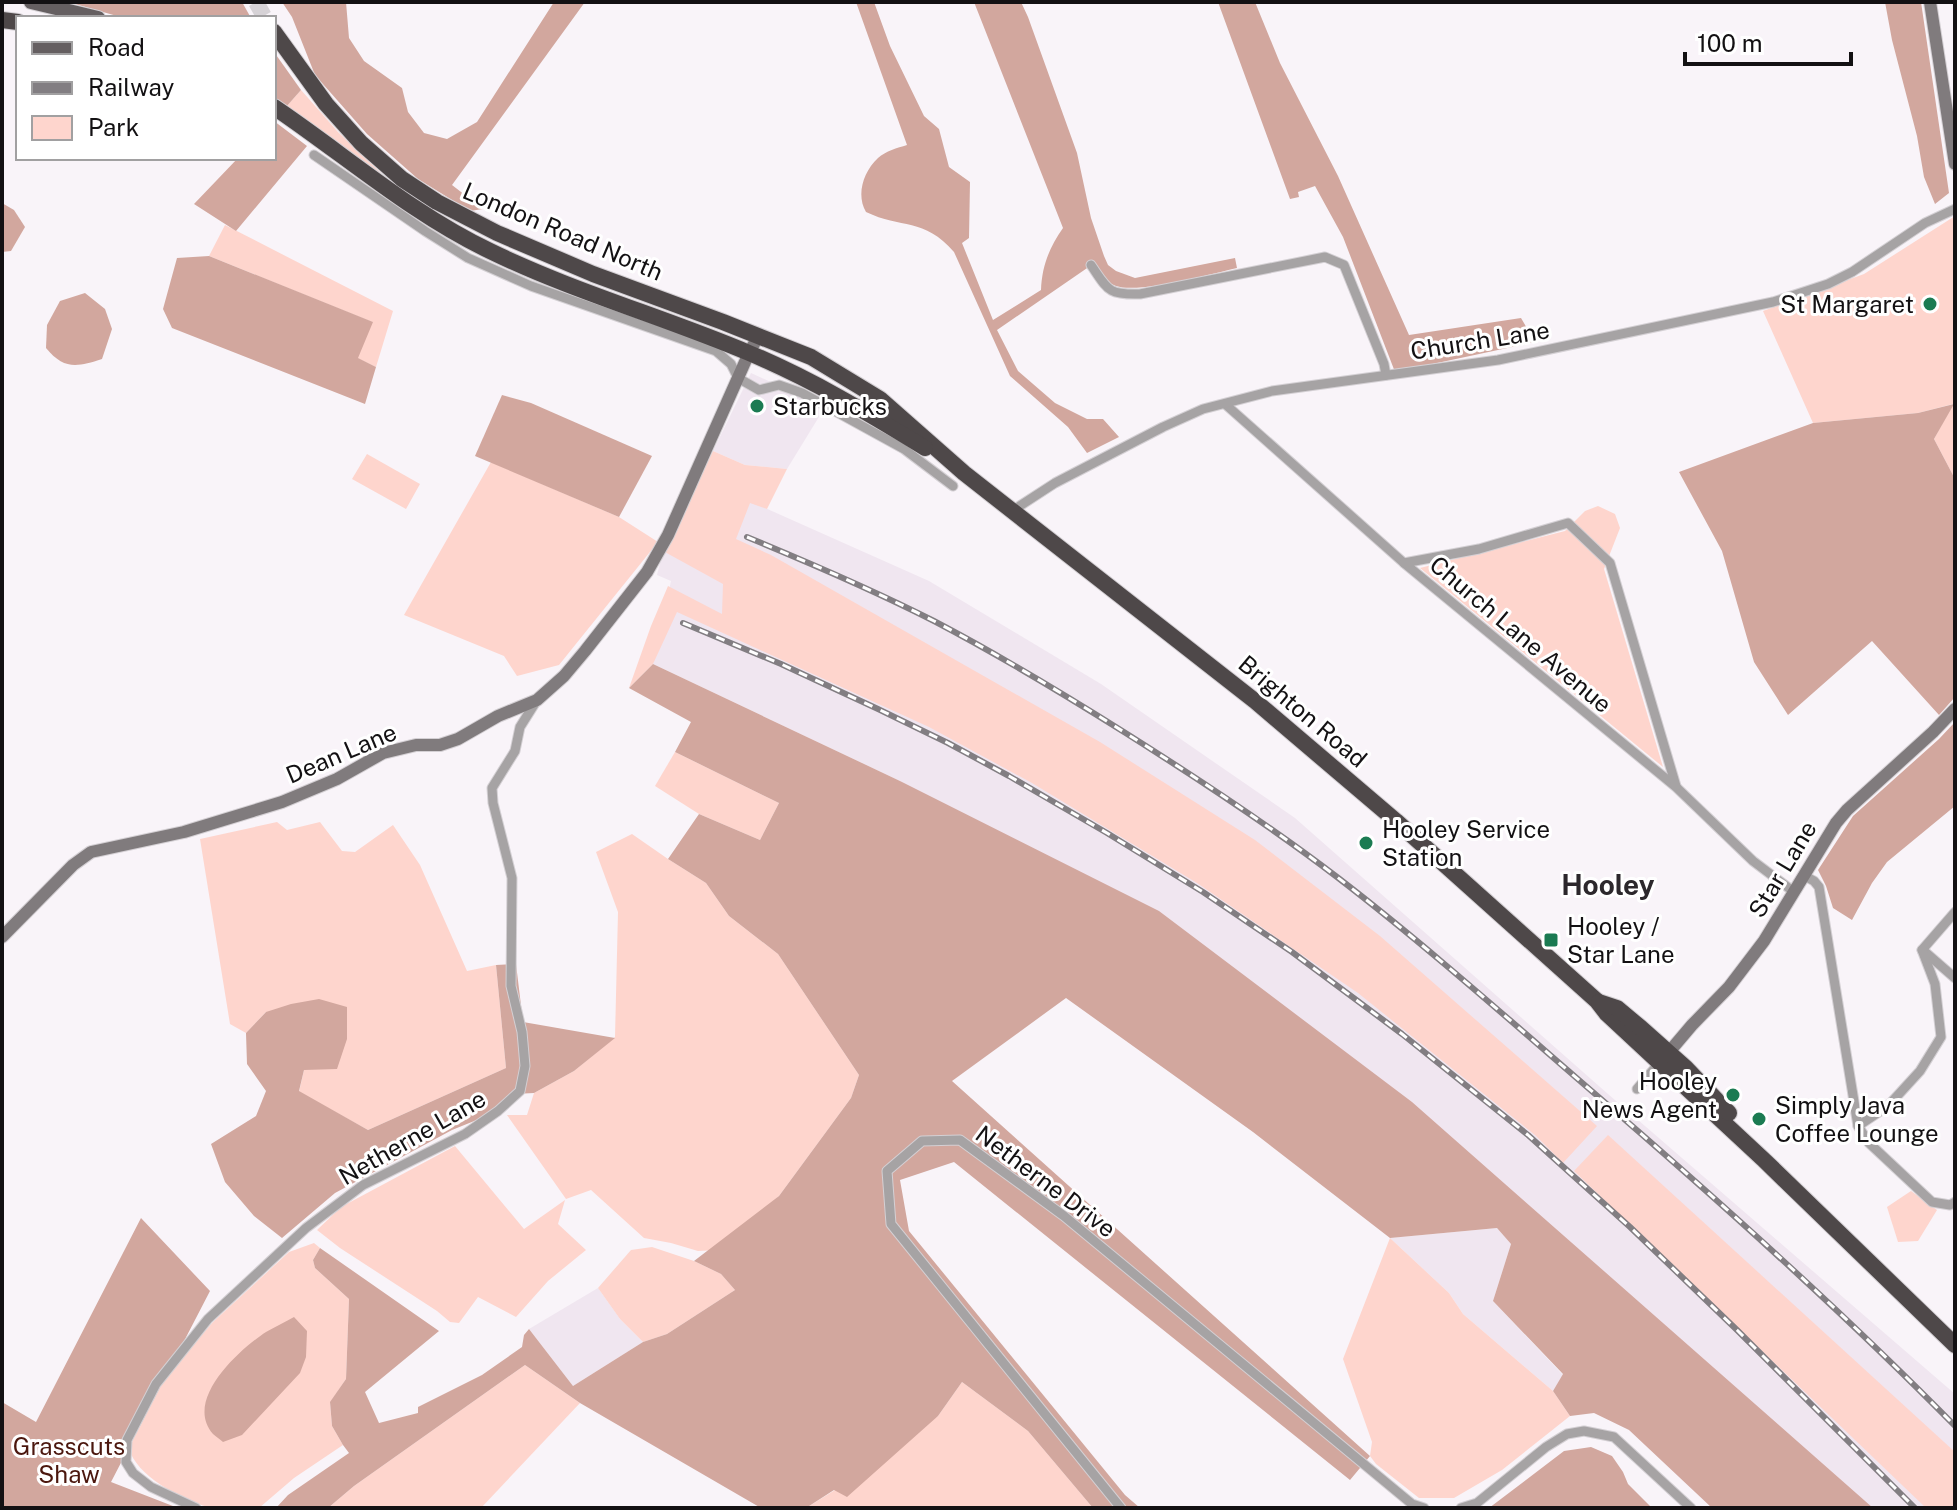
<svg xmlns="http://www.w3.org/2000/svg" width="1957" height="1510" font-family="'Public Sans',sans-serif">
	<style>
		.built { fill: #f0e6f0 }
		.green { fill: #fed5cd }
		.forest { fill: #d2a79e }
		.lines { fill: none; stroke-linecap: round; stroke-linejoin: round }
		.highway-tunnel { stroke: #d6d2d6; stroke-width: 16; stroke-dasharray: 16 8; stroke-linecap: butt }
		.street-casing { stroke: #d4d0d4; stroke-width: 11 }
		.secondary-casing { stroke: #d4d0d4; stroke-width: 14 }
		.primary-casing { stroke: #d4d0d4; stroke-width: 16 }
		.highway-casing { stroke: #d4d0d4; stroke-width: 18 }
		.street { stroke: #a6a3a4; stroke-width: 9 }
		.secondary { stroke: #807b7d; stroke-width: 12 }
		.primary { stroke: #655f61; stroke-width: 14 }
		.highway { stroke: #4e4849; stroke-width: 16 }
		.rail-casing { stroke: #827e82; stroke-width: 6 }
		.rail { stroke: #fff; stroke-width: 3; stroke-dasharray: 9; stroke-linecap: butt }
		.poi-dot { fill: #1b7b52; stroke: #fff; stroke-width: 3 }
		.labels { text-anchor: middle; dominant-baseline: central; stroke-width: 6; stroke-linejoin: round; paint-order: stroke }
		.street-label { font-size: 24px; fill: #131113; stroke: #fff }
		.poi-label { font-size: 24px; fill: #131113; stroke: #fff; text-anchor: start }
		.park-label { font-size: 24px; fill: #4b170e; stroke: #fff }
		.quarter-label { font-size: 28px; font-weight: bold; fill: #2c282c; stroke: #fff }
	</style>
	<rect width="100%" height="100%" fill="#f9f4f9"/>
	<!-- built -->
	<g class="built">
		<path d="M751,373l74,34 -38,62 -42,-4 -32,-14z"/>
		<path d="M718,487l211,94 172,103 194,134 313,276 347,300v114h-121l-357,-332 -577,-395 -247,-117 18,-83 -14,-6 6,-24z"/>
		<path d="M1497,1228l14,16 -18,57 70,74 -10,16 -90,-77 -14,-21 -59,-55z"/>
		<path d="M598,1288l22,31 23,23 -70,44 -44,-57z"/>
	</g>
	<!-- green -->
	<g class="green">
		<path d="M301,90l37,42 43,41 -4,2 -42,-35 -49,-33z"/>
		<path d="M1955,216v263l-21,-40 19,-35 -35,9 -105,10 -50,-112 101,-37z"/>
		<path d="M225,225l168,86 -17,56 -19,-9 15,-36 -163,-66z"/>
		<path d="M713,451l32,14 42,4 -20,40 -17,-6 -14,36 35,16 329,187 155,98 125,96 217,190 -34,37 -28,-28 -177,-142 -161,-110 -165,-100 -103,-56 -252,-115 -24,52 -24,24 22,-62 17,-40 54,28 1,-30 -60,-33z"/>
		<path d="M367,454l53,30 -14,25 -54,-30z"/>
		<path d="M491,462l128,55 39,25 -99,123 -42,11 -13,-20 -100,-41z"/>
		<path d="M1598,506l17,8 5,14 -16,41 59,198 -243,-199 145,-37 20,-20z"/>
		<path d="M675,752l104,51 -19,37 -61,-26 -44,-28z"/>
		<path d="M277,822l10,8 33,-8 22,29 13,1 38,-27 27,40 47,106 29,-6 10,103 -138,62 -69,-38 5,-22 -38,-58 -20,21 -16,-9 -30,-185z"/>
		<path d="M632,834l36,25 38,24 23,33 49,38 81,121 -8,23 -72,98 -60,54 -21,1 -27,-8 -27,-5 -53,-48 -25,9 -59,-84h20l7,-22 40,-22 41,-34 3,-125 -22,-60z"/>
		<path d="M1608,1135l347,317v56h-29l-352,-337z"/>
		<path d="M455,1146l69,83 41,-29 -7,24 28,26 -38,31 -32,36 -38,-20 -19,26 -9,-1 -13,-11 -97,-63 -23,-18 24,-23z"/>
		<path d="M1911,1191l26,19 -19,31 -20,1 -11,-35z"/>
		<path d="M1390,1238l59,55 14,21 90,77 17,25 -68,54 -48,28h-35l-43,-34 -6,-8 2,-14 -29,-83z"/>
		<path d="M314,1243l6,5 -7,12 2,8 34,31 -3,80 -16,24 2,23 11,19 -49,33 -35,30c-16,0 -36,2 -51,-1 -26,-7 -73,-32 -79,-59l36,-70 48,-56 76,-70z"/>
		<path d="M652,1247l42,14 27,13 14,16 -68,44 -24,8 -23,-23 -22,-31 33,-38z"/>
		<path d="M525,1365l55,38 -99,105h-153l26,-22z"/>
		<path d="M962,1382l66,49 65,77h-287l29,-18 103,-74z"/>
	</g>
	<!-- forest -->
	<g class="forest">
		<path d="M68,2h174l9,16h-127z"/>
		<path d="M282,2h64l3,36 15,23 38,27 6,24 16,21 23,6 30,-17 77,-120h31l-133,183 31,24 -13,2 -52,-32 -51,-45 -52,-59 -23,-58z"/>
		<path d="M856,2h18l16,44 34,70 15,13 10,38 21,15 -1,56 -7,5 31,77 48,-30c1,-24 8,-42 22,-62l-89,-226h47l7,15 49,136 14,65 13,38 4,9 8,6 19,7 100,-20 2,10c-26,6 -98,26 -121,18 -11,-4 -17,-13 -23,-22l-96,66 21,41 37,32 32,16h16l16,18 -32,16 -19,-26 -58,-51 -56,-124c-30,-35 -53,-23 -88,-40 -10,-17 -3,-40 12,-54 8,-7 19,-10 29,-13z"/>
		<path d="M1218,2h37l25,61 58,113 71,159 112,-17 14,24 -140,30 -52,-135 -28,-51 -17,6 1,5 -9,2z"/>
		<path d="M1885,2h36l28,191 -14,11 -11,-27 -7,-41 -25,-96z"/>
		<path d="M274,52l27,38 -15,17 -12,-9z"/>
		<path d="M274,121l33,25 -71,85 -42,-27 44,-46h36z"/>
		<path d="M2,203l12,7 11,17 -14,24 -9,1z"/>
		<path d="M209,256l164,66 -15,36 18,9 -11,37 -193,-76 -9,-19 14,-51z"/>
		<path d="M85,293l20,16 7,20 -10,30c-25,8 -38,11 -56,-11l1,-23 13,-24z"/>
		<path d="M502,395l29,8 121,53 -33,61 -144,-61z"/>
		<path d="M1954,404l-20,35 21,40v218l-16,18 -67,-74 -84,74 -34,-53 -32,-111 -43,-79 134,-49 105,-10z"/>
		<path d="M653,664l247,117 259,130 253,191 461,406h-161l-83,-78 -35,-17 -24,3 -17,-25 10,-17 -70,-73 18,-57 -14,-16 -107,10 -137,-106 -187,-134 -114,83 418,375 -20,24 -396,-318 -54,18 9,51 216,264 15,13h-47l-65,-77 -66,-49 -24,34 -91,81 -13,-7 -28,18h-45l-181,-105 -55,-38 -171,121 -26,22h-52l12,-13 61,-42 -6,-8 -11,-19 -2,-24 16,-23 3,-80 -34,-31 -2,-8 7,-12 119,83 -74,61 14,31 39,-10v-6l64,-32 40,-28 2,-12 5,-6 44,57 70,-44 24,-8 68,-44 -14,-16 -27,-13 85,-65 72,-98 8,-23 -81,-121 -49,-38 -23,-33 -38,-24 31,-45 61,26 19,-37 -104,-51 16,-30 -62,-34z"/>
		<path d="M1955,722v84l-68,56 -15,21 -20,37 -19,-12 -7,-22 -8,-16 35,-54 86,-77z"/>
		<path d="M516,964l7,58 92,16 -41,33 -40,22 -19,1 -21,19 -42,17 -117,63 -53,45 -28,-22 -29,-34 -14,-38 45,-28 10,-25 -19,-27 -1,-31 20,-21 25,-8 28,-5 28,8v32l-10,30 -33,1 -5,21 69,39 138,-62 -10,-103z"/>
		<path d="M141,1218l69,73 -99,191 67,26h-176v-106l34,20z"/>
		<path d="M294,1317l13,14 -1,26 -6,16 -58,62 -19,7c-3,-3 -7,-5 -10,-8 -30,-34 27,-85 53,-102 9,-5 19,-10 28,-15z"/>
		<path d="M1591,1447l21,9 11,16 5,12 24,24h-163l75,-57z"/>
	</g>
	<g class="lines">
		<!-- highway-tunnel -->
		<path class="highway-tunnel" d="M256,2l9,16"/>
		<!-- street casing -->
		<g class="street-casing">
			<g id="street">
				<path d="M314,155l111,76 43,27 63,28 185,65 15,13 7,14 21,12 20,-5 23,8 102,56 49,37"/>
				<path d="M1091,265c17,25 17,30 49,29l185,-37 19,8 40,99 2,11"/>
				<path d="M1225,404l179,159 272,224 77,74 41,31"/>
				<path d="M1012,511l43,-28 108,-56 40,-18 69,-18 226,-31 275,-58 55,-18 24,-12 73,-49 30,-14"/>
				<path d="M1404,563l75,-14 89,-26 42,40 66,223"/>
				<path d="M1803,875l11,6 5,6 39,239 11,17 63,59 18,3 5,-3"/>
				<path d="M1922,950l33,-38"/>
				<path d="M1925,952l30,26"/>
				<path d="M1637,1089l23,-27"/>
				<path d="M1858,1126l30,-20 32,-35 21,-34 -6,-53 -13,-34"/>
				<path d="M196,1508l-45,-21 -18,-14 -7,-11 1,-22 29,-56 52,-65 98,-91 57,-43 102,-51 33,-23 22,-20 5,-25 -3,-34 -11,-46 1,-108 -19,-75 -1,-15 23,-37 5,-24 17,-27"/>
				<path d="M1121,1508l-230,-284 -4,-53 35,-30 38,-1 104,76 348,288 12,4"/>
				<path d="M1461,1508l16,-5 69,-56 21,-13 17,-3 30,6 77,71"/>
			</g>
		</g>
		<!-- secondary casing -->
		<g class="secondary-casing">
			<g id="secondary">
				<path d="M1930,2l25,162"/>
				<path d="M2,937l71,-72 18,-13 93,-20 98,-30 55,-23 46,-26 33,-8h24l18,-6 40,-23 39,-16 27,-24 21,-25 62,-79 21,-37 81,-182 10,-18"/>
				<path d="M1664,1058l28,-33 37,-38 35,-46 72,-118 11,-13 86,-78 22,-23"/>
			</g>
		</g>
		<!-- primary casing -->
		<g class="primary-casing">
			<path id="primary" d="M31,2l67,16"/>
		</g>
		<!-- highway casing -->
		<g class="highway-casing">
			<g id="highway">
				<path d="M2,20l16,2"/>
				<path d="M274,32l52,72 35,39 41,36 35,23 60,31 96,41 130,48 88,35 69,42 84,74 291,228 141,120 201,180 10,13 157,146 191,185"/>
				<path d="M274,107c71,48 138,107 216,144 84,41 174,66 259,102 62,26 119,60 176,95"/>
				<path d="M1599,1002l18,6 24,20 45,40 43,45"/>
			</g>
		</g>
		<!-- street -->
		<use href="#street" class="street"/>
		<!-- secondary -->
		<use href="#secondary" class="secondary"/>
		<!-- primary -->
		<use href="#primary" class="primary"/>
		<!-- highway -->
		<use href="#highway" class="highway"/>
		<!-- rail casing -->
		<g class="rail-casing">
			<g id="rail">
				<path d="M747,537c63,26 126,53 187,84 65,34 128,72 190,111 73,46 145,93 213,145 86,66 168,139 250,210 127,109 251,220 368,339"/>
				<path d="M683,623l98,41 97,45 70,34 61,33 98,57 96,59 89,60 110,82 126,101 102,92 107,103 178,178"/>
			</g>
		</g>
		<!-- rail -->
		<use href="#rail" class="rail"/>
	</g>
	<!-- markers -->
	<g class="poi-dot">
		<circle cx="1930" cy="304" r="8"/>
		<circle cx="757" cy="406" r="8"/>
		<circle cx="1366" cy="843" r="8"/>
		<rect x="1543" y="932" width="16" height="16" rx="4"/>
		<circle cx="1733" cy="1095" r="8"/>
		<circle cx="1759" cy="1119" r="8"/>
	</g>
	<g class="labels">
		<!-- street labels -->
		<g class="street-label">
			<text transform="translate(563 231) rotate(23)">London Road North</text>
			<text transform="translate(1480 340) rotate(-9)">Church Lane</text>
			<text transform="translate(1521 634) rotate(40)">Church Lane Avenue</text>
			<text transform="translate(1303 711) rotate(40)">Brighton Road</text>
			<text transform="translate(341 753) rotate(-23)">Dean Lane</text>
			<text transform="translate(1782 869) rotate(-59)">Star Lane</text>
			<text transform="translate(412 1137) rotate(-30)">Netherne Lane</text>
			<text transform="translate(1046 1181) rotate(37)">Netherne Drive</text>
		</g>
		<!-- poi labels -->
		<g class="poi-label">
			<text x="1914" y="304" text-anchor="end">St Margaret</text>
			<text x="773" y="406">Starbucks</text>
			<text x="1382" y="829">Hooley Service<tspan x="1382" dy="28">Station</tspan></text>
			<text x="1567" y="926">Hooley /<tspan x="1567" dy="28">Star Lane</tspan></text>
			<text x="1717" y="1081" text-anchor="end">Hooley<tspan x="1717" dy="28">News Agent</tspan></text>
			<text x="1775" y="1105">Simply Java<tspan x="1775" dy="28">Coffee Lounge</tspan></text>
		</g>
		<!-- park labels -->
		<g class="park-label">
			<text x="69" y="1446">Grasscuts<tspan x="69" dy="28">Shaw</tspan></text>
		</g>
		<!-- quarter labels -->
		<g class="quarter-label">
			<text x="1608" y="884">Hooley</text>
		</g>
	</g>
	<!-- border -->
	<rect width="1957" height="1510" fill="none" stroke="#131113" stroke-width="8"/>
	<!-- legend -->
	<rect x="16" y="16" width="260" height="144" fill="#ffffff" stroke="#a1a0a1" stroke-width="2"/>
	<rect x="32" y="42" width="40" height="12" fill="#655f61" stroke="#a1a0a1" stroke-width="2"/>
	<text x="88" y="56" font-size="24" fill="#131113">Road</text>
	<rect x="32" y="82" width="40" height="12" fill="#827e82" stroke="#a1a0a1" stroke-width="2"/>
	<text x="88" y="96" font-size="24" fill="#131113">Railway</text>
	<rect x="32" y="116" width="40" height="24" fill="#fed5cd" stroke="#a1a0a1" stroke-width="2"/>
	<text x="88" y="136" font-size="24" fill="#131113">Park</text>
	<!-- scale -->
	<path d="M1685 52v12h166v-12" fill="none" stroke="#131113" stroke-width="4"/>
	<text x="1697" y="52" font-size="24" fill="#131113" stroke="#ffffff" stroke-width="6" paint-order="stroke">100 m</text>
</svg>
